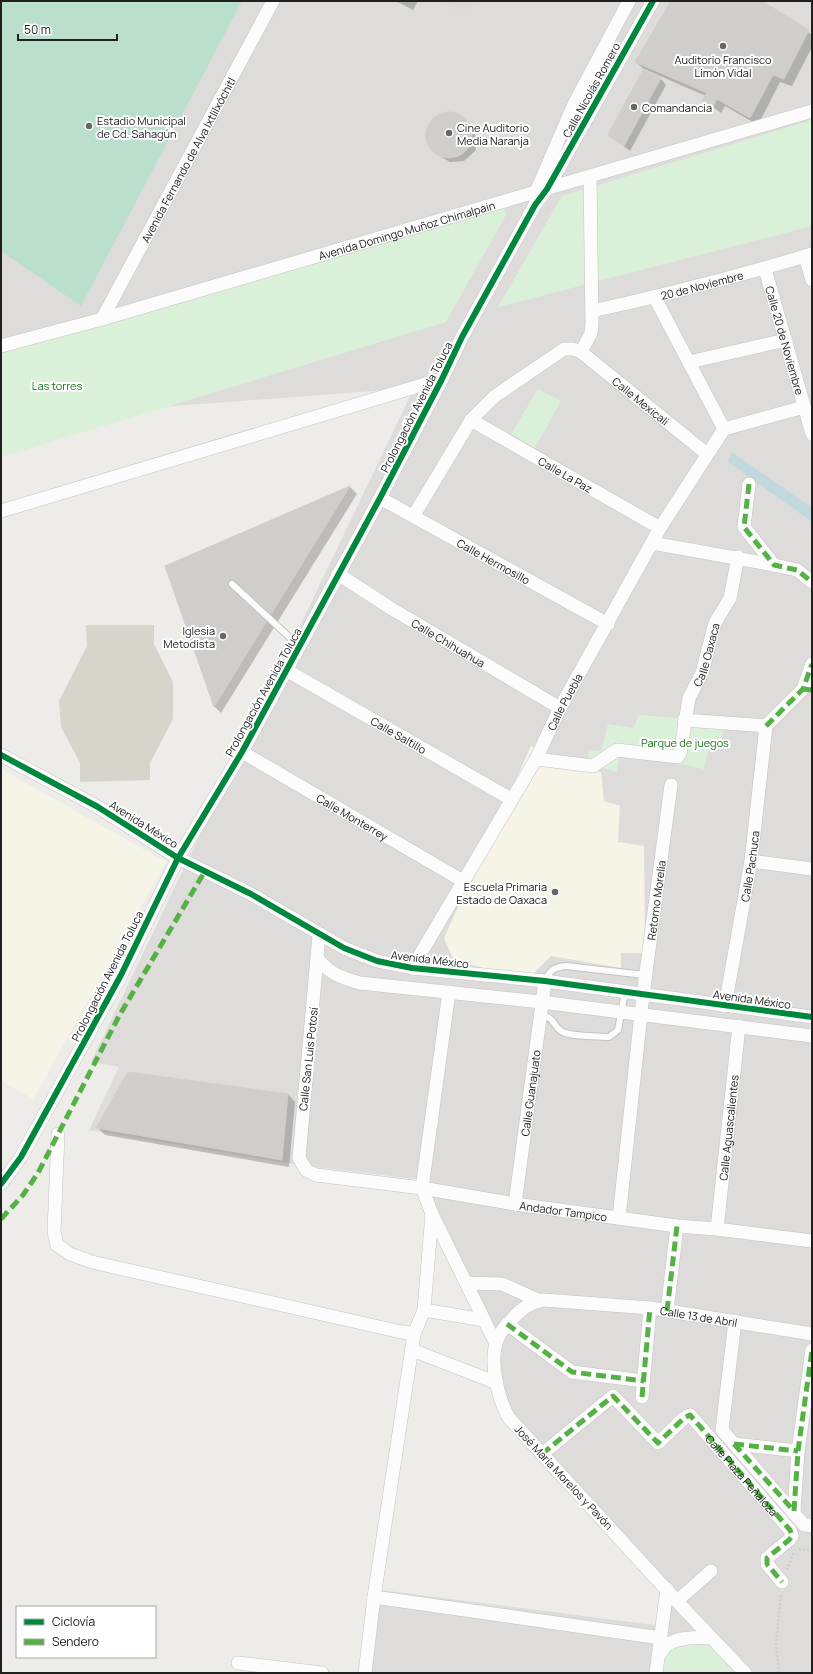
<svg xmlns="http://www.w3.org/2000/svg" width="813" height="1674" font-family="Manrope,sans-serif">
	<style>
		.residential { fill: #dddcda }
		.education { fill: #f5f4e7 }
		.construction { fill: #d6d5cc }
		.park { fill: #dbf0d8 }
		.pitch { fill: #badfcc }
		.parking { fill: #dcdbda }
		.water { fill: #c1d9dc }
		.shadow { fill: #0003 }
		.building { fill: #d0cecc; stroke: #d1cecb }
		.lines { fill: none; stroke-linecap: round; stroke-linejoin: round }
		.lane-casing { stroke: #c4c3c1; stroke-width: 8 }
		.street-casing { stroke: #c4c3c1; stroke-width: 14 }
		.path { stroke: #d5cac9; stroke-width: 2.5; stroke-dasharray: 2 2; stroke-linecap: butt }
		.lane { stroke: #fcfcfc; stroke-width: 6 }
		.street { stroke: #fcfcfc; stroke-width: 13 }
		.quiet { stroke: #55b145; stroke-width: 5; stroke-dasharray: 10 5; stroke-linecap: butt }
		.cycleway-casing { stroke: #fff; stroke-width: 8 }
		.cycleway { stroke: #00873e; stroke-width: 6 }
		.poi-dot { fill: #686766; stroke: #fff; stroke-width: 1.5 }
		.labels { text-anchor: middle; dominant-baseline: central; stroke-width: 4; stroke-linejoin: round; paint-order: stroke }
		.poi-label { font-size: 11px; fill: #202020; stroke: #fff; text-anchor: start }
		.street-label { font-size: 11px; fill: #202020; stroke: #fff }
		.park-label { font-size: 11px; fill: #1a721b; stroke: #fff }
	</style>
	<rect width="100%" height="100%" fill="#eeece9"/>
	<!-- residential -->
	<path class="residential" d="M1,1h811v1672h-451l12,-84 289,37 5,-36 -158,-172 -14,-46 7,-19 -6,-9 -81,-165 -117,-14 -209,-35 30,-63 -28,-5 323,-674 -413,31z"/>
	<!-- education -->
	<g class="education">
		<path d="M531,746l48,21 22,5 3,29 16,5 -2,36 26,4 1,107h-24v15l-70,-12 -17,17 -50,-5 -30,-7 -10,-23z"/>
		<path d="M1,769l165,93 -133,237 -32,-18z"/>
	</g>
	<!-- construction -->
	<path class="construction" d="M86,625h68v19l19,38v37l-23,44v17l-70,2v-19l-19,-36 -2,-26 28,-55z"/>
	<!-- park -->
	<g class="park">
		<path d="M812,120v106l-314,81 64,-111z"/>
		<path d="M504,203l2,12 -60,107 -445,135v-113z"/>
		<path d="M538,389l23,12 -26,47 -24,-14z"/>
		<path d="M638,715l44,3 42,6 -3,20 -12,2 -5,23 -84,-17 -3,20 -30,-9 2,-13 12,1 7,-27 26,4z"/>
		<path d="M695,1641l14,3 27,29h-75c2,-24 13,-28 34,-32z"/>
	</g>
	<!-- pitch -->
	<path class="pitch" d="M1,1h241l-161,305 -80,-55z"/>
	<!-- parking -->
	<path class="parking" d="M437,1h40l-10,17z"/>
	<!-- water -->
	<path class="water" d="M732,452l80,56v14l-84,-60z"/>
	<!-- shadow -->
	<g class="shadow">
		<path d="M396,1h22l-5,9z"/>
		<path d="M672,1h88l52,34v12l-20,39 -12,-4 -22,43 -33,-19 -4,7 -17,-13 2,-4 -62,-27 -8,-7z"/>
		<path d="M643,71l18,8 5,6 -36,66 -21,-16z"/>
		<path d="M449,113l7,1 18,16 3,14 -2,7 -11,10 -14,1 -12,-7 -6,-6 -5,-13 4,-14 5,-5z"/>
		<path d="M350,487l7,7 -136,219 -7,-7 -48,-140z"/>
		<path d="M288,1094l7,8 -6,65 -184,-32 -8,-8z"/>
	</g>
	<!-- building -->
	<g class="building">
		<path d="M671,1h91l47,29 -25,49 -11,-4 -23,43 -33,-19 -4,8 -11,-7 5,-7 -72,-31z"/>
		<path d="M643,70l18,8 -37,68 -16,-11z"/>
		<circle cx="449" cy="135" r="23"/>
		<path d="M350,486l-136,221 -49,-141z"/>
		<path d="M128,1072l160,22 -6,66 -186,-32z"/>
	</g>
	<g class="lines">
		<!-- lane casing -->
		<g class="lane-casing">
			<g id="lane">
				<path d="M232,584l67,62"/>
				<path d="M545,981c5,-11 9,-14 21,-15l79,9"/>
				<path d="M539,1014c18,5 12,10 22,17 8,6 38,5 48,6l9,-7 7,-38"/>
			</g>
		</g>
		<!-- street casing -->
		<g class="street-casing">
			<g id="street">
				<path d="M535,197l1,-5 38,-88 55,-103"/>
				<path d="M805,256l7,24"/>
				<path id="s1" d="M765,269l47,165"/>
				<path d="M655,298l69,131"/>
				<path id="s2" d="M592,311c74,-16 147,-35 220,-57"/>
				<path id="s3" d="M102,319l171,-318"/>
				<path id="s4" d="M1,346l101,-27 710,-208"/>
				<path d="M581,352l10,-19 1,-9 -2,-147"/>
				<path d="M689,362l97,-22"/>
				<path id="s5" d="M471,420l189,108"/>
				<path d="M749,484l-5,43 30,38"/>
				<path id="s6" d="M380,498l228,126"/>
				<path d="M1,511l441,-132"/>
				<path id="s7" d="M414,515l57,-95 24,-24 69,-47h9l8,3 126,102"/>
				<path d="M652,543l122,22 23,5 15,12"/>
				<path id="s8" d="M338,574l54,35 168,99"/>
				<path id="s9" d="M286,670l225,129"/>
				<path d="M684,720l82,6 37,-37 9,-25"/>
				<path id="s10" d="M242,752l221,129"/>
				<path d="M1,755l97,52 80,51 73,36 93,54 33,13 35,7 133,13 267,36"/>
				<path id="s11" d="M536,759l57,7 24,-16 61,7 2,-3 9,-56 13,-25 13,-50 15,-25 8,-41"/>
				<path d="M751,861l61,8"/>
				<path id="s12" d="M319,935l-20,223 7,12 10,5 106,13 93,16 162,22 40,3 95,12"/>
				<path d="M318,959c12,15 24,19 42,24l181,19 271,34"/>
				<path id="s13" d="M412,968l124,-209 24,-51 100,-180 64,-99 80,-22"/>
				<path d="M449,992l-27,196 10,26 64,130"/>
				<path id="s14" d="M725,1006l26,-145 15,-135"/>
				<path d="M58,1134l-4,98 3,13 13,9 22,8 305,69 17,3 10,-24 8,-96"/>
				<path d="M1,1184l20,-27 100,-182 57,-117 64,-106 138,-254 62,-119 20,-42 73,-132 12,-16 106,-188"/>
				<path id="s15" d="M515,1204l30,-223"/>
				<path id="s16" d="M619,1218l24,-223 28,-210"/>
				<path id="s17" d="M717,1229l22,-203"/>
				<path d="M466,1283l36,1 38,17"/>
				<path d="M424,1310l60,10"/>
				<path d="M667,1311l10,-85"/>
				<path d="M735,1321l-13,109 82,95 8,1"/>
				<path d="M507,1324l65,48 72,9"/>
				<path d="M412,1350l85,33"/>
				<path d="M642,1397l8,-89"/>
				<path d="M734,1444l64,7"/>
				<path id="s18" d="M542,1454l71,-58 45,47 26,-25 6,-3 100,115 2,6 -3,4 -22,18v6l15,18"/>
				<path d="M794,1511l4,-60 14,-101"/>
				<path d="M374,1597l287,41"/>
				<path d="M677,1601l34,-30"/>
				<path d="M658,1656c3,-3 5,-7 8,-10 9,-9 33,-9 45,-8"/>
				<path d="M238,1663l84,10"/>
				<path d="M365,1673l9,-76 40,-263"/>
				<path d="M656,1673l11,-84"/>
				<path id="s19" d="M745,1673l-59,-62 -177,-193c-11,-19 -19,-54 -13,-75 3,-10 10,-18 17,-25 9,-10 18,-16 31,-18l106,8 162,26"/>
			</g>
		</g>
		<!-- path -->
		<g class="path">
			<path d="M799,1549l13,1"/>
			<path d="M787,1570l7,-18"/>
			<path d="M779,1673l-3,-29 5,-50"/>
		</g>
		<!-- lane -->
		<use href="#lane" class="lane"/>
		<!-- street -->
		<use href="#street" class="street"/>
		<!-- quiet -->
		<g class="quiet">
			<path d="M749,484l-5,43 30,38 23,5 15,12"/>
			<path d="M803,689l9,1"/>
			<path d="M766,726l37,-37 9,-25"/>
			<path d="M1,1219l22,-24 15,-22 81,-157 86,-145"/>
			<path d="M667,1311l10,-85"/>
			<path d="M507,1324l65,48 72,9"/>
			<path d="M642,1397l8,-89"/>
			<path d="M734,1444l60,67"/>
			<path d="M734,1444l64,7"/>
			<path d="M542,1454l71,-58 45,47 26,-25 6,-3 100,115 2,6 -3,4 -22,18v6l15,18"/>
			<path d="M794,1511l4,-60 14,-101"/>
		</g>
		<!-- cycleway casing -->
		<g class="cycleway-casing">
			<g id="cycleway">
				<path d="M1,755l97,52 80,51 73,36 93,54 33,13 35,7 133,13 267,36"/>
				<path d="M1,1184l20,-27 100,-182 57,-117 64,-106 138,-254 62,-119 20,-42 73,-132 12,-16 106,-188"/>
			</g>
		</g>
		<!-- cycleway -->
		<use href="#cycleway" class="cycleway"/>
	</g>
	<!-- markers -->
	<g class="poi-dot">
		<circle cx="723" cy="46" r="4"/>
		<circle cx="634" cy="107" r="4"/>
		<circle cx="89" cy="126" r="4"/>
		<circle cx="449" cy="133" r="4"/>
		<circle cx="223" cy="636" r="4"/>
		<circle cx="555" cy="892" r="4"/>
	</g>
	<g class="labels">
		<!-- poi labels -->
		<g class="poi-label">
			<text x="723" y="59" text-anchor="middle">Auditorio Francisco<tspan x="723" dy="13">Limón Vidal</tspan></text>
			<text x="642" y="107">Comandancia</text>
			<text x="97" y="120">Estadio Municipal<tspan x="97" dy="13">de Cd. Sahagún</tspan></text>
			<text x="457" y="127">Cine Auditorio<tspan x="457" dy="13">Media Naranja</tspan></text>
			<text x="215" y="630" text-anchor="end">Iglesia<tspan x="215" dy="13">Metodista</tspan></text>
			<text x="547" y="886" text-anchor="end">Escuela Primaria<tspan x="547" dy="13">Estado de Oaxaca</tspan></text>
		</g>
		<!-- street labels -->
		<g class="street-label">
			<text transform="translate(591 90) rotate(-61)">Calle Nicolás Romero</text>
			<text stroke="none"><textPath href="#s3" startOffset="181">Avenida Fernando de Alva Ixtlilxóchitl</textPath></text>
			<text stroke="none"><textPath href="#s4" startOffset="422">Avenida Domingo Muñoz Chimalpain</textPath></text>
			<text stroke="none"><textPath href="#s2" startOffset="113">20 de Noviembre</textPath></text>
			<text stroke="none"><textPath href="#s1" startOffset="74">Calle 20 de Noviembre</textPath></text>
			<text stroke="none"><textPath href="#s7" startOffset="323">Calle Mexicali</textPath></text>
			<text transform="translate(416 407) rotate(-63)">Prolongación Avenida Toluca</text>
			<text stroke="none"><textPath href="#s5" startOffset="109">Calle La Paz</textPath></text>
			<text stroke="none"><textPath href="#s6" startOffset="130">Calle Hermosillo</textPath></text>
			<text stroke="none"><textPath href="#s8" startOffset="130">Calle Chihuahua</textPath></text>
			<text stroke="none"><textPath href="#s11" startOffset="255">Calle Oaxaca</textPath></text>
			<text transform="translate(263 692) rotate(-61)">Prolongación Avenida Toluca</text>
			<text stroke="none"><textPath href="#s13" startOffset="307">Calle Puebla</textPath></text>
			<text stroke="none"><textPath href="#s9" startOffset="130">Calle Saltillo</textPath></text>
			<text stroke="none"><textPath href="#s10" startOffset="128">Calle Monterrey</textPath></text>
			<text transform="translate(144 824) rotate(32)">Avenida México</text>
			<text stroke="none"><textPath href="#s14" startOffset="142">Calle Pachuca</textPath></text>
			<text stroke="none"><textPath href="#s16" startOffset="320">Retorno Morelia</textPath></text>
			<text transform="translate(430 959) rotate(7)">Avenida México</text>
			<text transform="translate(107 976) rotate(-63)">Prolongación Avenida Toluca</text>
			<text transform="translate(752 999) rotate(8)">Avenida México</text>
			<text transform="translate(308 1059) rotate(-84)">Calle San Luis Potosí</text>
			<text stroke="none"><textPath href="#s15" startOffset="112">Calle Guanajuato</textPath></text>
			<text stroke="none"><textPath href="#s17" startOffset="102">Calle Aguascalientes</textPath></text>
			<text stroke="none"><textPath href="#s12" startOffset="499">Andador Tampico</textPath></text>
			<text stroke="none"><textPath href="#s19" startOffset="648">Calle 13 de Abril</textPath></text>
			<text stroke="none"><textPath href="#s18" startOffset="279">Calle Plaza Peñaloza</textPath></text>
			<text transform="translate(564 1477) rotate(47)">José María Morelos y Pavón</text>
		</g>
		<!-- park labels -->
		<g class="park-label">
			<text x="57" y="385">Las torres</text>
			<text x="685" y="742">Parque de juegos</text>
		</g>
	</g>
	<!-- border -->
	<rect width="813" height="1674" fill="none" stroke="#202020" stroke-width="4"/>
	<!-- legend -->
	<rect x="16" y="1606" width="140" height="52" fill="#ffffff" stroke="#a6a6a6"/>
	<rect x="24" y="1619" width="20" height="6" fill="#00873e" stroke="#a6a6a6"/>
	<text x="52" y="1626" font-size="12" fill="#202020">Ciclovía</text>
	<rect x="24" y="1639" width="20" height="6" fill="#55b145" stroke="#a6a6a6"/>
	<text x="52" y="1646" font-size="12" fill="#202020">Sendero</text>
	<!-- scale -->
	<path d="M18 34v6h99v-6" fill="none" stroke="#202020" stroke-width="2"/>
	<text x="24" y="34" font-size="12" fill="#202020" stroke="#ffffff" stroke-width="3" paint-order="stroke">50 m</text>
</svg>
